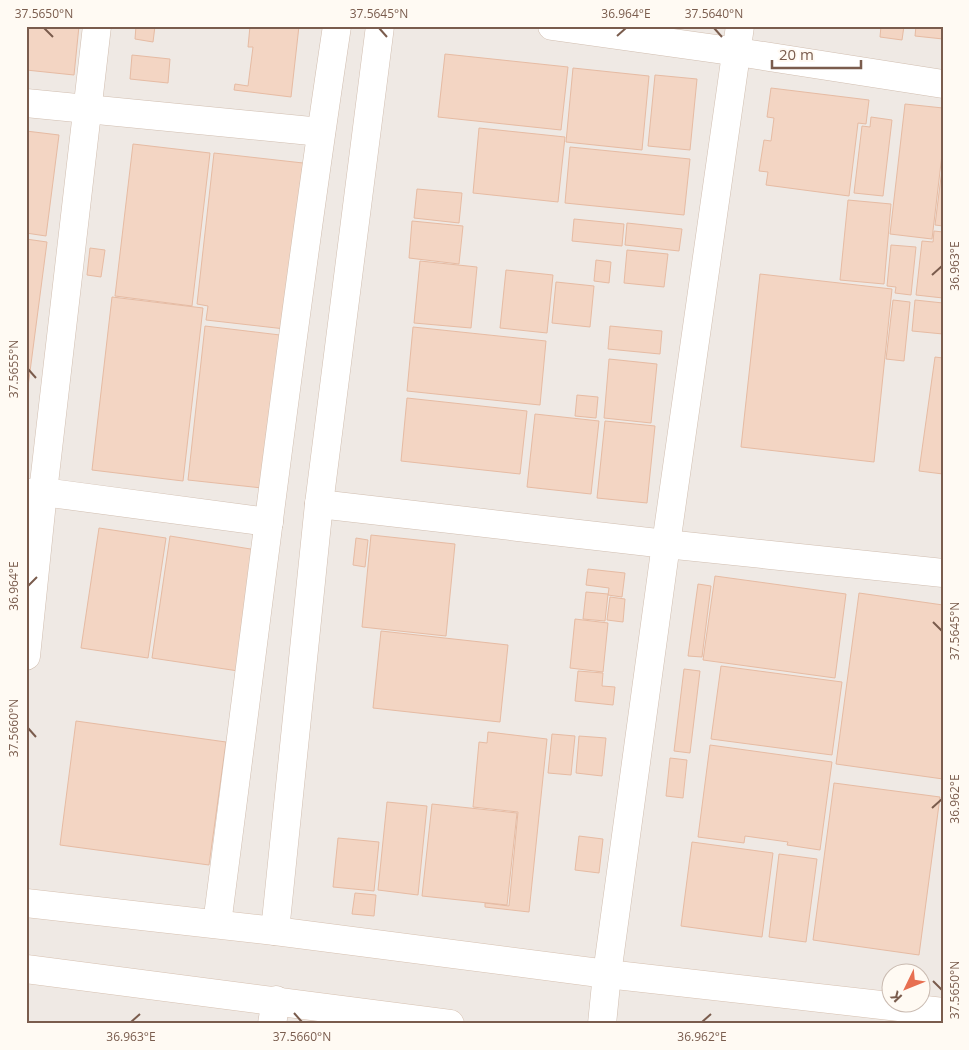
<svg xmlns="http://www.w3.org/2000/svg" width="969" height="1050" font-family="'Open Sans',sans-serif">
	<style>
		.industrial { fill: #efe9e4; fill-rule: evenodd }
		.building { fill: #f3d5c3; stroke: #e6bba3 }
		.lines { fill: none; stroke-linecap: round; stroke-linejoin: round }
		.minor-casing { stroke: #d1beb0; stroke-width: 29 }
		.tertiary-casing { stroke: #d1beb0; stroke-width: 29 }
		.secondary-casing { stroke: #d6c0b0; stroke-width: 29 }
		.minor { stroke: #fff; stroke-width: 28 }
		.tertiary { stroke: #fff; stroke-width: 28 }
		.secondary { stroke: #fff; stroke-width: 28 }
		.ticks { fill: none; stroke: #7a5c4d; stroke-width: 2 }
		.neatline { fill: none; stroke: #7a5c4d; stroke-width: 2 }
		.ticks-label { font-size: 12px; text-anchor: middle; fill: #7a5c4d }
	</style>
	<rect width="100%" height="100%" fill="#fdf6ec"/>
	<!-- industrial -->
	<path class="industrial" d="M26,26h917v998h-917zM892,972h30v30h-30z"/>
	<!-- building -->
	<g class="building">
		<path d="M26,26h53l-5,49 -48,-5z"/>
		<path d="M136,26h19l-2,16 -18,-3z"/>
		<path d="M250,26h49l-8,71 -57,-7 1,-6 13,2 5,-39h-5z"/>
		<path d="M881,26h23l-2,14 -22,-3z"/>
		<path d="M916,26h27v13l-28,-3z"/>
		<path d="M445,54l123,13 -7,63 -123,-13z"/>
		<path d="M132,55l38,4 -2,24 -38,-4z"/>
		<path d="M573,68l76,8 -7,74 -76,-8z"/>
		<path d="M655,75l42,4 -7,71 -42,-4z"/>
		<path d="M771,88l98,12 -3,24 -8,-1 -9,73 -83,-11 2,-13 -9,-1 5,-31 7,1 3,-23 -7,-1z"/>
		<path d="M905,104l38,4v38l-11,93 -42,-5z"/>
		<path d="M871,117l21,3 -9,76 -29,-3 8,-67 8,1z"/>
		<path d="M479,128l86,9 -7,65 -85,-9z"/>
		<path d="M26,131l33,4 -13,101 -20,-3z"/>
		<path d="M133,144l77,9 -18,153 -77,-10z"/>
		<path d="M570,147l120,12 -6,56 -119,-12z"/>
		<path d="M214,153l89,10 -18,166 -79,-9 2,-14 -11,-2z"/>
		<path d="M943,161v65l-8,-1z"/>
		<path d="M417,189l45,4 -3,30 -45,-5z"/>
		<path d="M848,200l43,4 -7,80 -44,-4z"/>
		<path d="M574,219l50,5 -2,22 -50,-5z"/>
		<path d="M412,221l51,5 -4,38 -50,-6z"/>
		<path d="M627,223l55,6 -3,22 -54,-6z"/>
		<path d="M934,231l9,1v66l-27,-3 6,-54 11,1z"/>
		<path d="M26,239l21,3 -21,160z"/>
		<path d="M891,245l25,2 -5,48 -16,-2 1,-6 -9,-1z"/>
		<path d="M90,248l15,2 -4,27 -14,-2z"/>
		<path d="M627,250l41,4 -4,33 -40,-4z"/>
		<path d="M596,260l15,2 -2,21 -15,-2z"/>
		<path d="M420,261l57,6 -6,61 -57,-5z"/>
		<path d="M506,270l47,5 -6,58 -47,-5z"/>
		<path d="M760,274l132,15 -18,173 -133,-15z"/>
		<path d="M556,282l38,4 -4,41 -38,-4z"/>
		<path d="M112,297l91,11 -20,173 -91,-11z"/>
		<path d="M893,300l17,2 -6,59 -18,-2z"/>
		<path d="M915,300l28,3v31l-31,-3z"/>
		<path d="M205,326l75,9 -18,153 -74,-8z"/>
		<path d="M610,326l52,5 -2,23 -52,-5z"/>
		<path d="M413,327l133,14 -6,64 -133,-14z"/>
		<path d="M935,357l8,1v116l-24,-3z"/>
		<path d="M609,359l48,5 -6,59 -47,-5z"/>
		<path d="M577,395l21,2 -2,21 -21,-2z"/>
		<path d="M407,398l120,13 -7,63 -119,-13z"/>
		<path d="M535,414l64,7 -8,73 -64,-7z"/>
		<path d="M605,421l50,5 -8,77 -50,-5z"/>
		<path d="M99,528l67,10 -18,120 -67,-10z"/>
		<path d="M371,535l84,9 -9,92 -84,-9z"/>
		<path d="M170,536l93,15 -18,121 -93,-14z"/>
		<path d="M356,538l12,2 -3,27 -12,-2z"/>
		<path d="M588,569l37,4 -3,24 -14,-2 1,-7 -23,-3z"/>
		<path d="M715,576l131,18 -11,84 -132,-18z"/>
		<path d="M698,584l13,2 -9,71 -14,-1z"/>
		<path d="M586,592l22,2 -3,27 -22,-2z"/>
		<path d="M859,593l84,12v174l-107,-15z"/>
		<path d="M610,597l15,2 -2,23 -16,-2z"/>
		<path d="M575,619l33,4 -5,49 -33,-4z"/>
		<path d="M381,631l127,14 -8,77 -127,-14z"/>
		<path d="M721,666l121,16 -10,73 -121,-16z"/>
		<path d="M684,669l16,2 -10,82 -16,-2z"/>
		<path d="M578,671l25,2 -1,13 13,1 -2,18 -38,-4z"/>
		<path d="M76,721l150,21 -17,123 -149,-20z"/>
		<path d="M488,732l59,7 -18,173 -44,-5v-4l24,3 9,-94 -45,-5 6,-65 8,1z"/>
		<path d="M552,734l23,2 -4,39 -23,-2z"/>
		<path d="M579,736l27,2 -4,38 -26,-3z"/>
		<path d="M710,745l122,17 -12,88 -33,-5 1,-3 -43,-6 -1,7 -46,-6z"/>
		<path d="M670,758l17,2 -4,38 -17,-2z"/>
		<path d="M834,783l106,14 -21,158 -106,-15z"/>
		<path d="M387,802l40,4 -9,89 -40,-5z"/>
		<path d="M432,804l85,9 -10,92 -85,-9z"/>
		<path d="M579,836l24,3 -4,34 -24,-3z"/>
		<path d="M338,838l41,4 -5,49 -41,-4z"/>
		<path d="M692,842l81,11 -11,84 -81,-11z"/>
		<path d="M779,854l38,5 -11,83 -37,-5z"/>
		<path d="M355,893l21,2 -2,21 -22,-2z"/>
	</g>
	<g class="lines">
		<!-- minor casing -->
		<g class="minor-casing">
			<g id="minor">
				<path d="M552,26l186,26 205,32"/>
				<path d="M26,103l295,29"/>
				<path d="M26,493l17,-1 226,30"/>
				<path d="M319,504l347,40 277,29"/>
				<path d="M26,656l17,-164 54,-466"/>
				<path d="M272,1024l4,-24"/>
			</g>
		</g>
		<!-- tertiary casing -->
		<g class="tertiary-casing">
			<g id="tertiary">
				<path d="M217,924c39,-299 75,-599 120,-898"/>
				<path d="M275,931l44,-427 61,-478"/>
				<path d="M602,1024l5,-50 59,-430 74,-518"/>
			</g>
		</g>
		<!-- secondary casing -->
		<g class="secondary-casing">
			<g id="secondary">
				<path d="M26,903l249,28 332,43 336,38"/>
				<path d="M26,969l424,55"/>
			</g>
		</g>
		<!-- minor -->
		<use href="#minor" class="minor"/>
		<!-- tertiary -->
		<use href="#tertiary" class="tertiary"/>
		<!-- secondary -->
		<use href="#secondary" class="secondary"/>
	</g>
	<!-- ticks -->
	<path class="ticks" d="M44,28l9,9M379,28l8,9M714,28l8,9M617,36l9,-8M932,275l10,-9M28,369l8,9M28,586l9,-9M933,622l9,9M28,728l8,9M932,808l10,-9M933,981l9,9M294,1013l8,9M131,1022l9,-8M702,1022l9,-8"/>
	<!-- border -->
	<rect width="969" height="1050" fill="none" stroke="#fffaf3" stroke-width="55"/>
	<!-- north arrow -->
	<g transform="translate(906 988) rotate(227)"><circle r="24" fill="#fffaf3" stroke="#cabbb1"/>
	<path d="M0-4L9 19L0 12L-9 19Z" fill="#e76f51"/>
	<text y="-8" font-size="14" font-weight="bold" text-anchor="middle" fill="#7a5c4d">K</text>
	</g>
	<!-- scale -->
	<path d="M772 60v8h89v-8" fill="none" stroke="#7a5c4d" stroke-width="2.5"/>
	<text x="779" y="60" font-size="15" fill="#7a5c4d" stroke="#fffaf3" stroke-width="4" paint-order="stroke">20 m</text>
	<rect x="28" y="28" width="914" height="994" class="neatline"/>
	<g class="ticks-label">
		<text x="44" y="18">37.5650°N</text>
		<text x="379" y="18">37.5645°N</text>
		<text x="626" y="18">36.964°E</text>
		<text x="714" y="18">37.5640°N</text>
		<text transform="translate(955 266) rotate(-90)" y="4">36.963°E</text>
		<text transform="translate(14 369) rotate(-90)" y="4">37.5655°N</text>
		<text transform="translate(14 586) rotate(-90)" y="4">36.964°E</text>
		<text transform="translate(955 631) rotate(-90)" y="4">37.5645°N</text>
		<text transform="translate(14 728) rotate(-90)" y="4">37.5660°N</text>
		<text transform="translate(955 799) rotate(-90)" y="4">36.962°E</text>
		<text transform="translate(955 990) rotate(-90)" y="4">37.5650°N</text>
		<text x="131" y="1041">36.963°E</text>
		<text x="302" y="1041">37.5660°N</text>
		<text x="702" y="1041">36.962°E</text>
	</g>
</svg>
